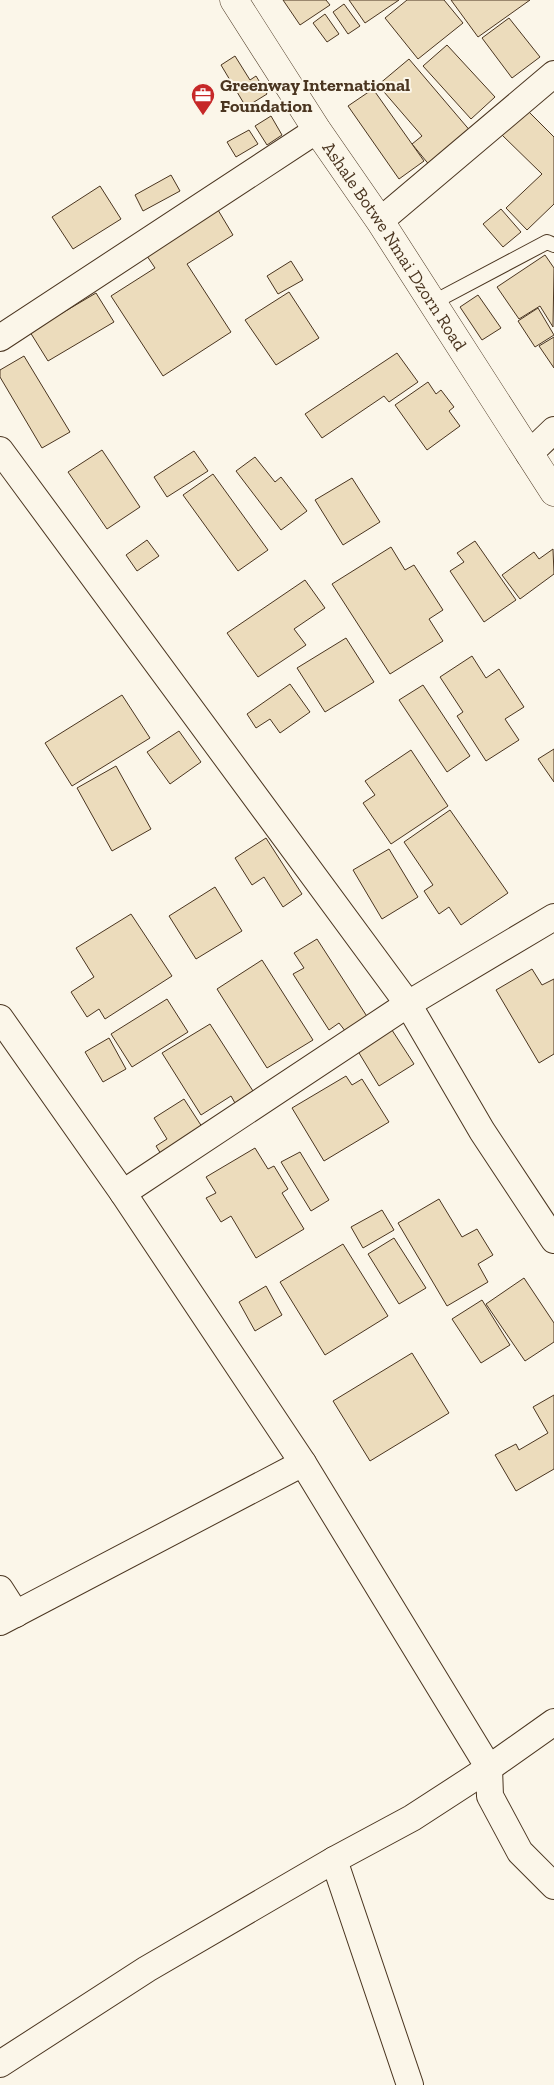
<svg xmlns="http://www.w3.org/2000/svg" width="554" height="2085" font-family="'Zilla Slab',serif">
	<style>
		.building { fill: #ecdcbc; stroke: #4a3520 }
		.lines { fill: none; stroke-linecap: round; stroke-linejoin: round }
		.lane-casing { stroke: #4a3520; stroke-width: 16 }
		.street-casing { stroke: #4a3520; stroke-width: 28 }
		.secondary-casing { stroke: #4a3520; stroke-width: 29 }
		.lane { stroke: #fbf6e9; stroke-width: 14 }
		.street { stroke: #fbf6e9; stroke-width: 26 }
		.secondary { stroke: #fbf6e9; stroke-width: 28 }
		.labels { text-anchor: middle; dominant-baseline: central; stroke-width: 4; stroke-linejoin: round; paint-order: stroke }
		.poi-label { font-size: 18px; font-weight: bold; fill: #4a3520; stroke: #fbf6e9; text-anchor: start }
		.street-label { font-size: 18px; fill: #4a3520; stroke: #fbf6e9 }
	</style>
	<rect width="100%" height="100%" fill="#fbf6e9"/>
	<!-- building -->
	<g class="building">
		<path d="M283,0h43l4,5 -30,20z"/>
		<path d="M349,0h50l-34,23z"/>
		<path d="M407,0h37l19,23 -45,36 -33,-41z"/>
		<path d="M451,0h79l-52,37z"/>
		<path d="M344,4l16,22 -12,8 -15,-22z"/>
		<path d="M325,14l14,20 -12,8 -14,-19z"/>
		<path d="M509,18l31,39 -28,21 -30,-40z"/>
		<path d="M447,45l48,52 -24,22 -48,-53z"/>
		<path d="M235,56l15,24 6,-4 11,18 -21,13 -25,-42z"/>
		<path d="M409,59l63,74 -41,34 -19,-23 10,-8 -44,-51z"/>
		<path d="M373,89l51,72 -25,18 -51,-73z"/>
		<path d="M528,111l26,26v67l-27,26 -21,-22 36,-34 -40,-39z"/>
		<path d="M271,116l11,19 -15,10 -12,-19z"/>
		<path d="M249,130l9,14 -22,13 -9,-15z"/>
		<path d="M171,175l9,16 -37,20 -8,-16z"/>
		<path d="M100,186l21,33 -48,30 -21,-32z"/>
		<path d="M501,209l20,23 -18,15 -20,-23z"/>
		<path d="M218,210l15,25 -46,29 44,68 -68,44 -52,-80 44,-28 -8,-12z"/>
		<path d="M545,255l9,13 -1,59 -13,-21 -21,13 -22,-32z"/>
		<path d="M291,261l12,19 -25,14 -11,-18z"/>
		<path d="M289,292l30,46 -43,27 -31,-45z"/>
		<path d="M96,293l18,29 -66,39 -18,-29z"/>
		<path d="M478,295l23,33 -19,12 -22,-33z"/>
		<path d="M538,308l16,27 -19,12 -17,-26z"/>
		<path d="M554,337v31l-15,-22z"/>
		<path d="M397,353l21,29 -29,20 -5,-6 -62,42 -17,-24z"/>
		<path d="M24,356l46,76 -28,16 -42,-71v-7z"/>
		<path d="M428,382l8,12 5,-4 13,17 -5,4 11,15 -33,24 -32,-45z"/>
		<path d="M102,450l38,57 -33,22 -39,-57z"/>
		<path d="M194,451l14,20 -41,26 -13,-20z"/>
		<path d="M255,457l20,25 6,-5 26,34 -26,19 -45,-59z"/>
		<path d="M213,474l55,76 -30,21 -55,-76z"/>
		<path d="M352,478l28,44 -37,23 -28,-45z"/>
		<path d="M147,540l12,16 -22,15 -11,-16z"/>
		<path d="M475,541l41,59 -32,22 -34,-51 14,-9 -7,-9z"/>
		<path d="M391,547l14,23 9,-5 29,45 -14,9 14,22 -53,33 -58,-90z"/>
		<path d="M553,549l1,25 -34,25 -18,-24 32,-23 5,7z"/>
		<path d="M305,580l20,28 -31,21 12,16 -48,32 -31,-44z"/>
		<path d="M346,638l28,44 -49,30 -28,-44z"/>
		<path d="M472,656l14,22 13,-9 25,38 -19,12 14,21 -33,21 -29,-45 6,-4 -23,-35z"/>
		<path d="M290,684l20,28 -30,21 -10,-14 -14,9 -9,-14z"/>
		<path d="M423,685l47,71 -23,16 -48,-72z"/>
		<path d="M122,695l28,43 -78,48 -27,-43z"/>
		<path d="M179,731l22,31 -31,22 -23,-32z"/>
		<path d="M554,749v33l-16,-23z"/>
		<path d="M411,750l37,56 -57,38 -28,-41 12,-8 -10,-14z"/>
		<path d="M116,766l35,63 -39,22 -35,-63z"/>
		<path d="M450,810l58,83 -47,32 -12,-18 -10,7 -15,-23 9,-6 -29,-43z"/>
		<path d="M266,838l36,56 -19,13 -19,-30 -12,8 -17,-27z"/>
		<path d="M389,849l29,48 -36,22 -29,-49z"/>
		<path d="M215,887l27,44 -46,28 -27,-43z"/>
		<path d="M131,914l41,62 -67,43 -6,-10 -12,8 -16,-25 23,-15 -18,-29z"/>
		<path d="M317,939l51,79 -22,14 -7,-9 -10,7 -36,-56 11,-6 -10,-15z"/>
		<path d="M262,960l51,80 -46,28 -50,-79z"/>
		<path d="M532,969l10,16 12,-6v75l-15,9 -43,-73z"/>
		<path d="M167,999l21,33 -56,35 -21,-33z"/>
		<path d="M210,1024l43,67 -18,12 -4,-7 -30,19 -39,-62z"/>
		<path d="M390,1027l24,37 -35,22 -23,-38z"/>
		<path d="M109,1038l17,31 -23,13 -18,-30z"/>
		<path d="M346,1076l6,9 10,-6 27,43 -65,39 -32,-53z"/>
		<path d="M184,1099l22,34 -42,26 -8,-13 11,-7 -13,-21z"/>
		<path d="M255,1148l13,21 6,-3 14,23 -6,4 22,36 -48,29 -25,-42 -10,6 -15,-24 10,-5 -10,-16z"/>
		<path d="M300,1152l29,48 -18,11 -30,-49z"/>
		<path d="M439,1199l23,38 15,-8 16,26 -15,9 10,18 -41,24 -49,-83z"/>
		<path d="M382,1210l12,20 -31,18 -12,-21z"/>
		<path d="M394,1238l32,50 -27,16 -31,-50z"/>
		<path d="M343,1244l45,72 -63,39 -45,-73z"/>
		<path d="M524,1278l30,45v19l-29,19 -39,-57z"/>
		<path d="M266,1286l16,29 -27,16 -16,-29z"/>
		<path d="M482,1300l28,45 -29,18 -29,-44z"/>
		<path d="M412,1353l37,60 -79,48 -37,-60z"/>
		<path d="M554,1395v74l-38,22 -21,-36 21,-11 3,6 29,-17 -15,-26z"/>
	</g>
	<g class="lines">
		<!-- lane casing -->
		<g class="lane-casing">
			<path id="lane" d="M432,303l115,-61 7,3"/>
		</g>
		<!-- street casing -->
		<g class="street-casing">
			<g id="street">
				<path d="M380,221l174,-147"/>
				<path d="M0,338l317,-208"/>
				<path d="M0,450l408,554 74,127 72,109"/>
				<path d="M529,454l25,-24"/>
				<path d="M0,1018l123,175 180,270 186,305 1,28 30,56 34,34"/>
				<path d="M123,1193l285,-189 146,-87"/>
				<path d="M0,1589l16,25"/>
				<path d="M0,1622l303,-159"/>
				<path d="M334,1860l76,225"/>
				<path d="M0,2064l147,-95 187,-109 78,-42 77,-50 65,-46"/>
			</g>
		</g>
		<!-- secondary casing -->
		<g class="secondary-casing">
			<g id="secondary">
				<path id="s1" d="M234,0l83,130 63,91 174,271"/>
			</g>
		</g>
		<!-- lane -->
		<use href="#lane" class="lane"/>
		<!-- street -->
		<use href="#street" class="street"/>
		<!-- secondary -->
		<use href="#secondary" class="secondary"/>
	</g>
	<!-- icons -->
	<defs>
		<g id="office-pin" transform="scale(1.25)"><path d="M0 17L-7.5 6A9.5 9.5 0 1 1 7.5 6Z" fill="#c62828" stroke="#fbf6e9"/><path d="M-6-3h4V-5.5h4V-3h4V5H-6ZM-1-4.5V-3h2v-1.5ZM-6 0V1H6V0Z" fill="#fff"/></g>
	</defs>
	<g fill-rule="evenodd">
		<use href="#office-pin" x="203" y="95"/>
	</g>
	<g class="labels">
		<!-- poi labels -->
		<g class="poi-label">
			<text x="220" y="85">Greenway International<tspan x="220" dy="21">Foundation</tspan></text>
		</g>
		<!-- street labels -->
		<g class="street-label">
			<text stroke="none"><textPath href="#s1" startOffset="294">Ashale Botwe Nmai Dzorn Road</textPath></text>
		</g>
	</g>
</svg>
